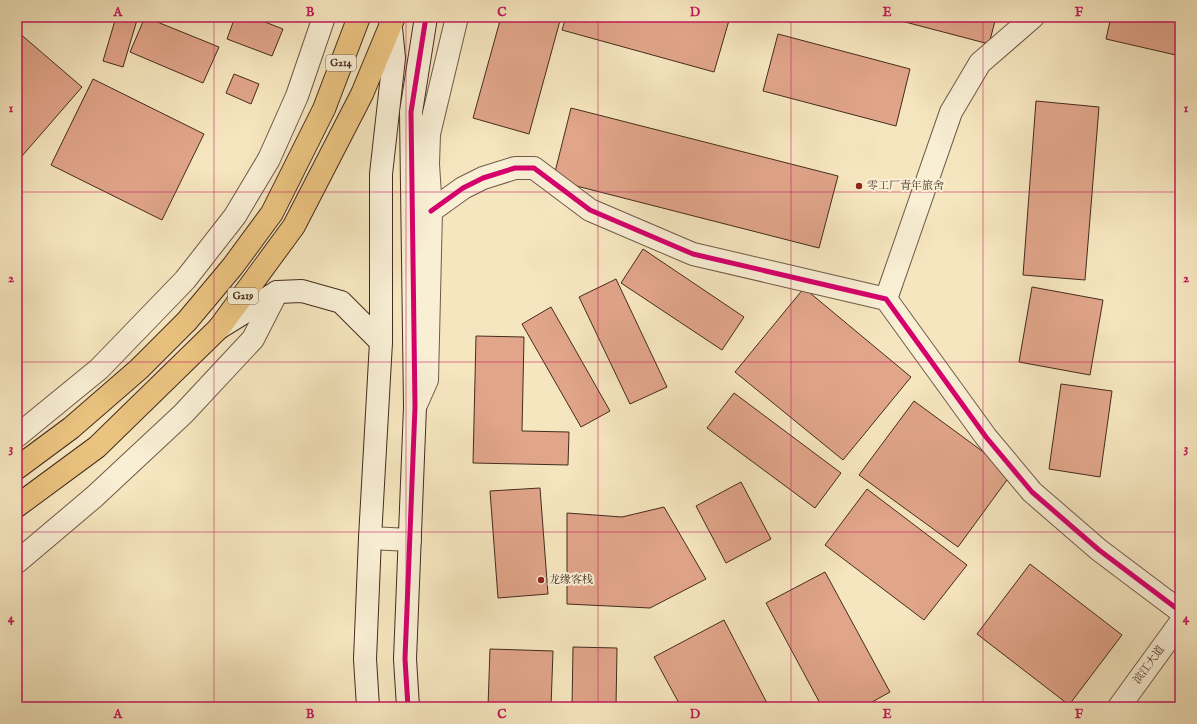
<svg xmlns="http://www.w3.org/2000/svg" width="1197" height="724" font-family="'IM FELL English','Noto Serif SC',serif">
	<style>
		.building { fill: #e1a58a; stroke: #442b1d }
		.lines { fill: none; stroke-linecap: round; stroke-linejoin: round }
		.street-casing { stroke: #705a46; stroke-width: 24 }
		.secondary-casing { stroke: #442b1d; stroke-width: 24 }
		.highway-casing { stroke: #442b1d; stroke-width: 24 }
		.street { stroke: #f9efd5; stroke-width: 22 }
		.secondary { stroke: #f9efd5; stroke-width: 22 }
		.highway { stroke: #ebc380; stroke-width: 22 }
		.cycleway-casing { stroke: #f9efd5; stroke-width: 8 }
		.cycleway { stroke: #d6006c; stroke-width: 5 }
		.grid { fill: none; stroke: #c2185b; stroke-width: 1; stroke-opacity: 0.55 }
		.poi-dot { fill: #8f2418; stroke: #f9efd5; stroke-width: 1.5 }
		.labels { text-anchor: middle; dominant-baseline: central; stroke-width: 4; stroke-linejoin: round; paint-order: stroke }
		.shield { fill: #f9efd5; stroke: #7a6654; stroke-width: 1 }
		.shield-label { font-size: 10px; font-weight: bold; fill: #442b1d }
		.poi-label { font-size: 11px; fill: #442b1d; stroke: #f9efd5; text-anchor: start }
		.street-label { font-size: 11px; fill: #442b1d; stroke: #f9efd5 }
		.neatline { fill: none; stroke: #c2185b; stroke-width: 1.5 }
		.grid-label { font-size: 13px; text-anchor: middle; font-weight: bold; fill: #c2185b }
	</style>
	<rect width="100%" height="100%" fill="#f6e6bf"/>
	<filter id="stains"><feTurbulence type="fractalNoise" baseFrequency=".005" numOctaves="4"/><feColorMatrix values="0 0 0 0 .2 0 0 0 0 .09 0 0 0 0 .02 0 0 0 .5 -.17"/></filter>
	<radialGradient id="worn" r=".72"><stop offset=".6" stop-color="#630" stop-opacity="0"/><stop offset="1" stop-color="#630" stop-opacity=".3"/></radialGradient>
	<!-- building -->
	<g class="building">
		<path d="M116,17h12l9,3 -14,47 -20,-6z"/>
		<path d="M145,17l74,30 -16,36 -73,-31z"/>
		<path d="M235,17h17l31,12 -11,27 -45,-17z"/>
		<path d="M501,17h60l-32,117 -56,-16z"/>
		<path d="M566,17h164l-16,55 -152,-42z"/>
		<path d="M886,17h110l-7,27z"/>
		<path d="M1111,17h69v39l-74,-17z"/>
		<path d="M18,32l64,55 -60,69 -5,-4z"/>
		<path d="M778,34l132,35 -14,57 -133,-35z"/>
		<path d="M234,74l25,10 -8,20 -25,-11z"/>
		<path d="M93,79l111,55 -42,86 -111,-55z"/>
		<path d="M1036,101l63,6 -14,173 -62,-5z"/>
		<path d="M571,108l267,68 -19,72 -266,-68z"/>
		<path d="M643,249l101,68 -22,33 -101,-67z"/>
		<path d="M616,279l51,108 -37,17 -51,-107z"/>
		<path d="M1032,287l71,13 -13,75 -71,-13z"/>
		<path d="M804,288l107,89 -68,83 -108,-88z"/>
		<path d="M551,307l59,104 -29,16 -59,-103z"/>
		<path d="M476,336l48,1 -2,94 47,1 -1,33 -95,-2z"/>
		<path d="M1061,384l51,7 -12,86 -51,-8z"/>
		<path d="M734,393l107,80 -26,35 -108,-80z"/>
		<path d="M914,401l98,72 -54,74 -99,-72z"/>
		<path d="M741,482l30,57 -45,24 -30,-57z"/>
		<path d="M540,488l8,106 -50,4 -8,-107z"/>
		<path d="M867,489l100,76 -43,55 -99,-75z"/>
		<path d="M664,507l42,72 -56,29 -83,-4v-91l55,4z"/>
		<path d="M1030,564l92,71 -53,70 -92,-71z"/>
		<path d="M825,572l65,120 -27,15h-41l-56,-104z"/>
		<path d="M724,620l45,87h-88l-27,-50z"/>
		<path d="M573,647l44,1 -1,59h-44z"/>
		<path d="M490,649l63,2 -2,56h-63z"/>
	</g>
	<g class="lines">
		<!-- street casing -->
		<g class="street-casing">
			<g id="street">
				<path d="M431,211l32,-23 20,-10 32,-10h19l56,42 103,44 193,45 100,138 46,55 67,58 81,61"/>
				<path d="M886,299l65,-187 29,-49 53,-46"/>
				<path d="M415,407l12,-27 4,-169 -3,-47 1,-30 28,-117"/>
				<path d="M17,436l82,-67 86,-89 50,-64 34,-57 28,-63 27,-79"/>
				<path d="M370,538l40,2"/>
				<path d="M17,562l77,-65 89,-83 70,-75 24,-47"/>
				<path d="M1119,707l61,-84"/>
			</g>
		</g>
		<!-- secondary casing -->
		<g class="secondary-casing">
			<g id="secondary">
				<path d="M219,328l58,-36 25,-1 39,11 40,40"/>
				<path d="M368,707l-3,-48 5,-121 11,-196v-168l13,-116 -4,-40"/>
				<path d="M408,707l-3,-48 10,-252 -4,-295 15,-95"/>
			</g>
		</g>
		<!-- highway casing -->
		<g class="highway-casing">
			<g id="highway">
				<path d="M17,468l54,-40 68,-59 48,-48 46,-55 39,-53 52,-104 35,-92"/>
				<path d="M17,506l80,-59 122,-119 75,-102 68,-132 32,-77"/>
			</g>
		</g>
		<!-- street -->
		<use href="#street" class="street"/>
		<!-- secondary -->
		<use href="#secondary" class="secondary"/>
		<!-- highway -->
		<use href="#highway" class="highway"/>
		<!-- cycleway casing -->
		<g class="cycleway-casing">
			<g id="cycleway">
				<path d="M431,211l32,-23 20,-10 32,-10h19l56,42 103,44 193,45 100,138 46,55 67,58 81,61"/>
				<path d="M408,707l-3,-48 10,-252 -4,-295 15,-95"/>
			</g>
		</g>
		<!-- cycleway -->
		<use href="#cycleway" class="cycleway"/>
	</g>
	<!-- grid -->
	<path class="grid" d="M214,17v690M406,17v690M598,17v690M791,17v690M983,17v690M17,192h1163M17,362h1163M17,532h1163"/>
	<!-- markers -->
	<g class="poi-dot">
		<circle cx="859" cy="186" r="4"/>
		<circle cx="541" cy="580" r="4"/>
	</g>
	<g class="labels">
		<!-- shield labels -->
		<g class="shield">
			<rect x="326" y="55" width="30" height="16" rx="3"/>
			<rect x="228" y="288" width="30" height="16" rx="3"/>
		</g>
		<g class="shield-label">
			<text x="341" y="63">G214</text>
			<text x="243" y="296">G219</text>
		</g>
		<!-- poi labels -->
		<g class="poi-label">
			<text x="867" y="186">零工厂青年旅舍</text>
			<text x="549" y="580">龙缘客栈</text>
		</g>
		<!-- street labels -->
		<g class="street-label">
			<text transform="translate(1149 665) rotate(-54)">滨江大道</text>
		</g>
	</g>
	<!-- margin -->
	<rect width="1197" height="724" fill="none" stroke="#f6e6bf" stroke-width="44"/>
	<rect x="22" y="22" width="1153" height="680" class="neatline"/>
	<g class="grid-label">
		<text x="118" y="16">A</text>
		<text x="310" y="16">B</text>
		<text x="502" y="16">C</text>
		<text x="695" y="16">D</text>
		<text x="887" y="16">E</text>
		<text x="1079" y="16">F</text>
		<text x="11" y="112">1</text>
		<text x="1186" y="112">1</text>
		<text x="11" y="282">2</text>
		<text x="1186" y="282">2</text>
		<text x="11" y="452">3</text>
		<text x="1186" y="452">3</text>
		<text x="11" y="622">4</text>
		<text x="1186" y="622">4</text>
		<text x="118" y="718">A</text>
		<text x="310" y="718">B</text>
		<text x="502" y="718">C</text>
		<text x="695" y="718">D</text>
		<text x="887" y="718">E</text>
		<text x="1079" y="718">F</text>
	</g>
	<rect width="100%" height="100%" filter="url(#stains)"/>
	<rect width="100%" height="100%" fill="url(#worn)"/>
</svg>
